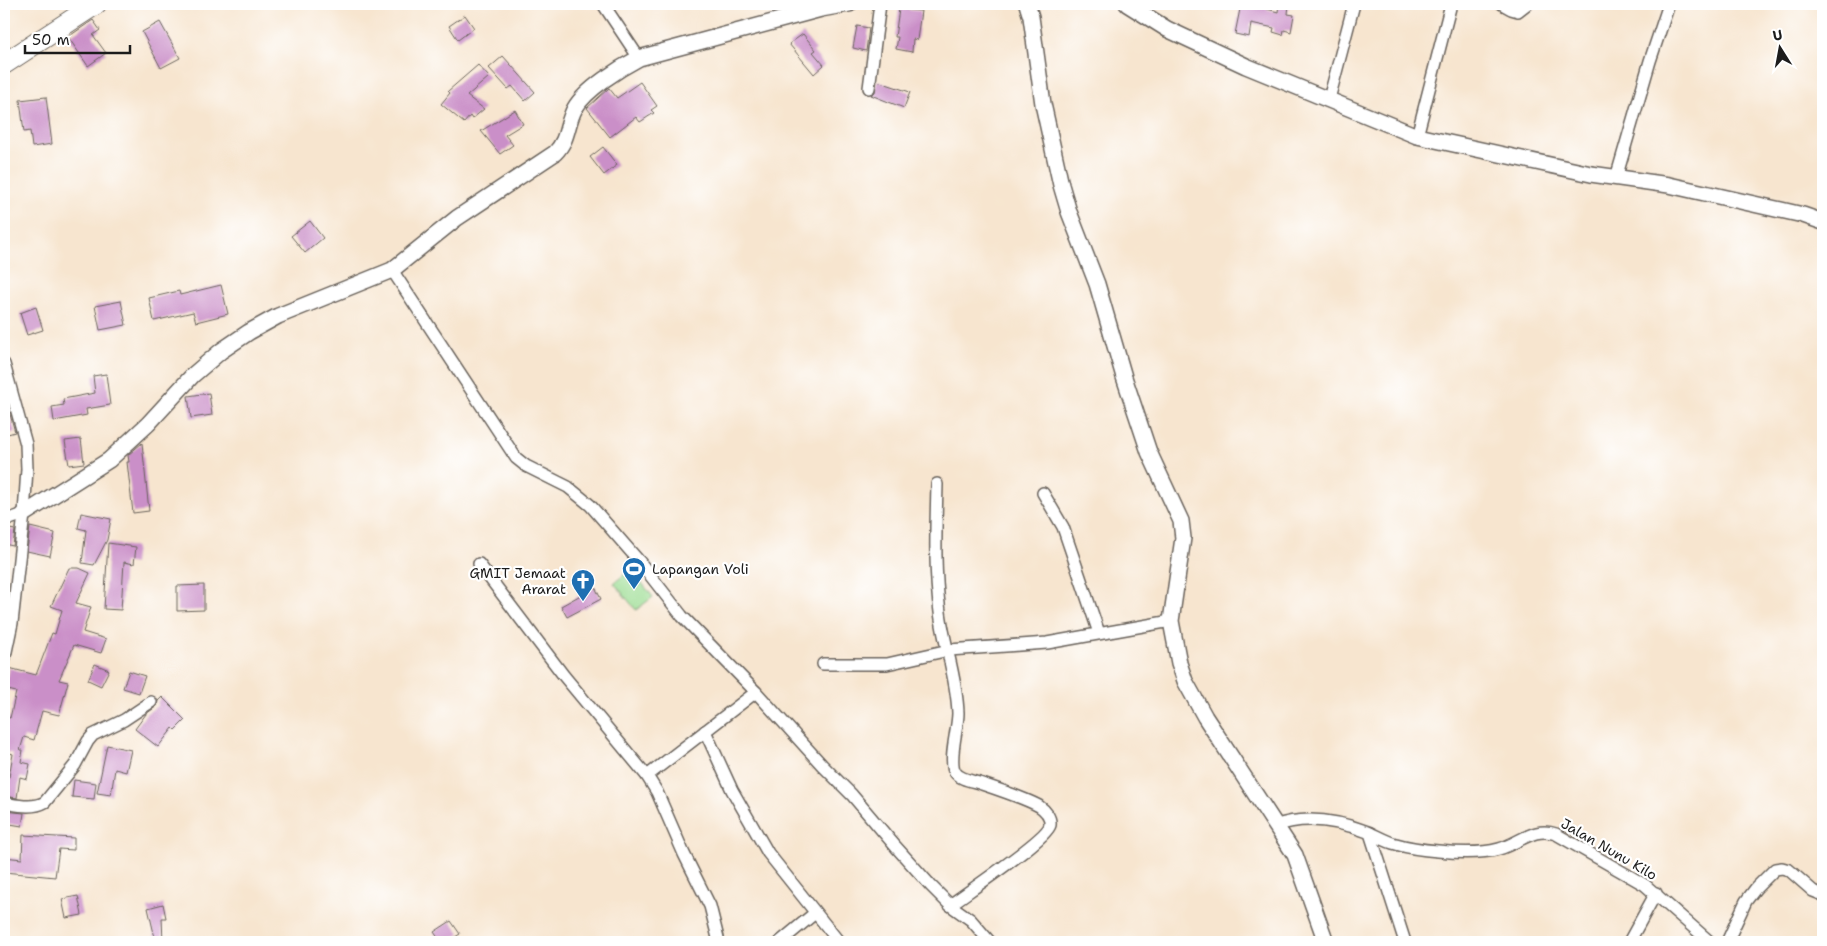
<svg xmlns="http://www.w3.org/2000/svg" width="1827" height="946" font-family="'Shantell Sans',sans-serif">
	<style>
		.green { fill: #9cdd93; stroke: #5c7c58 }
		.building { fill: #ca8fc8 }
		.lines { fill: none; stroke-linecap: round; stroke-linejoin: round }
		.street-casing { stroke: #69625b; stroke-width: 14 }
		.secondary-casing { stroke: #69625b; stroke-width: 18 }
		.highway-casing { stroke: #69625b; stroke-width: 22 }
		.street { stroke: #fff; stroke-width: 11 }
		.secondary { stroke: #fff; stroke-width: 15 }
		.highway { stroke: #fff; stroke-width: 20 }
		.labels { text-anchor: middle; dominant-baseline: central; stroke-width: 4.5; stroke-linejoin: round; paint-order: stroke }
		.poi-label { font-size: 14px; fill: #1c1c1c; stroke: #fff; text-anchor: start }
		.street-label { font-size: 14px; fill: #1c1c1c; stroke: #fff }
	</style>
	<rect width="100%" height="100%" fill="#fff"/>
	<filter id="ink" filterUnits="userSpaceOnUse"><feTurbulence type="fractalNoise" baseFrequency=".02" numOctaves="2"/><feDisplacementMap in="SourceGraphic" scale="10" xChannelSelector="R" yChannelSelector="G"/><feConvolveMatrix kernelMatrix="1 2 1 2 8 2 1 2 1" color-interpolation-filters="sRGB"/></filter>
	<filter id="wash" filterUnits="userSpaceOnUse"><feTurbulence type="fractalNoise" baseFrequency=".0096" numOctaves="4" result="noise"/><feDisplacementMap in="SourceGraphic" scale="20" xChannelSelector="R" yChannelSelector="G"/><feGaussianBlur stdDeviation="1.12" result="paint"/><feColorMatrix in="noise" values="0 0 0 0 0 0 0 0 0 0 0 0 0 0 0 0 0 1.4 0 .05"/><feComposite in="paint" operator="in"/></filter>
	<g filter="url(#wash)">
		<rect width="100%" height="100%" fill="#f7e5cf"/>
		<!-- green -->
		<path class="green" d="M631,569l22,28 -17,13 -22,-27z"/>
		<g id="blocks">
			<!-- building -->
			<g class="building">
				<path d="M1241,4h28l-2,5 11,3 1,-8h10l-1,10 6,1 -3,17 -7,-2 -1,5 -10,-3 1,-4 -23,-5 -2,14 -14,-3z"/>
				<path d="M899,9l22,2 -4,29 -4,-1 -1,13 -16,-3 2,-12h-3z"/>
				<path d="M465,15l9,13 -16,12 -9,-14z"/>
				<path d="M93,20l7,10 -7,5 13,18 -18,13 -20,-29z"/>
				<path d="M160,22l20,36 -19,10 -19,-36z"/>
				<path d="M857,26l12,2 -3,23 -13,-3z"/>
				<path d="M803,34l13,16 -3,2 11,13 -10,9 -25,-30z"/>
				<path d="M503,56l32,36 -10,9 -13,-15 -4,3 -19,-21z"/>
				<path d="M478,65l11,12 -22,19 17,13 -12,10 -2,-3 -6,7 -23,-19 9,-11 -2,-2z"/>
				<path d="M877,81l33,11 -6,16 -33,-13 4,-3z"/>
				<path d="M640,82l17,24 -6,4 3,3 -14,9 -4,-5 -26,20 -23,-29 22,-20 8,10z"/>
				<path d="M46,97l6,47 -20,3 -2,-16 -6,1 -4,-32z"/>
				<path d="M515,110l8,14 -18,11 8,10 -13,9 -19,-23z"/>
				<path d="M603,147l14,18 -13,10 -14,-18z"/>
				<path d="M310,221l13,17 -18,15 -14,-17z"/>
				<path d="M221,285l7,29 -32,8 -3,-10 -39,9 -5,-23 30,-7 1,4z"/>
				<path d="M121,301l5,24 -26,5 -5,-24z"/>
				<path d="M36,307l7,23 -16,5 -7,-22z"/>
				<path d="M106,374l4,31 -24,4 1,6 -33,6 -2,-14 12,-2 -1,-6 32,-6 -2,-17z"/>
				<path d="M4,393l11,39 -11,3z"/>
				<path d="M209,393l3,22 -21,3 -3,-22z"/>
				<path d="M81,439l3,24 -15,2 -4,-24z"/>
				<path d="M142,443l7,68 -16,2 -6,-51h2l-1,-7z"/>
				<path d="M81,513l30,6 -4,21 -13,25 -12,-2 4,-33 -8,-2z"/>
				<path d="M30,527l25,6 -5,23 -23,-5z"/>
				<path d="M4,528l11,2 -2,16 -9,-2z"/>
				<path d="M108,543l28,4 -2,17 -10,-2 -3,48 -17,-1z"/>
				<path d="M69,568h10l11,5 -14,30 15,4 -8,25 23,7 -5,14 -27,-8 -15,35 9,2 -9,33 -17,-4 -8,29 -10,-3 -4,13h3l-2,12 9,2 -3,15 -7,-2 -3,21 -13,-2v-19h5l4,-23 -9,-3v-21l3,-13 3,1 6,-26 -12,-3 5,-21 27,7 16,-42 3,1 7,-24 -11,-4z"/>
				<path d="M204,585v25l-27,1v-25z"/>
				<path d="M595,587l6,12 -34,18 -6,-11z"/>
				<path d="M95,664l14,6 -8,16 -13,-6z"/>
				<path d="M129,671l16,5 -6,17 -16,-5z"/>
				<path d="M162,697l23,23 -10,10 -2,-2 -15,19 -23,-18 11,-15 11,-8 1,-5z"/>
				<path d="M107,745l24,5 -5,22 -11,-3 -4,26 -14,-2z"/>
				<path d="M74,780l22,3 -2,16 -22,-2z"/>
				<path d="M4,811l20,2 -2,13 -18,-3z"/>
				<path d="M23,835l51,3v12l-15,-1 -4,28 -51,-5v-15l18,2z"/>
				<path d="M78,896l4,19 -16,3 -4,-19z"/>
				<path d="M163,904l3,14h-4l1,24h-7l-8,-34z"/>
				<path d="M451,921l9,13 -13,8h-6l-7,-10z"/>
			</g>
		</g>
	</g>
	<g filter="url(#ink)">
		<use href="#blocks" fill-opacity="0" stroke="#69625b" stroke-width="1"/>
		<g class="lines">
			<!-- street casing -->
			<g class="street-casing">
				<g id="street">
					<path d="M603,4l36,54"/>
					<path d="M1502,4l9,5 7,2 9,-7"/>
					<path d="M869,88l11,-84"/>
					<path d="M1329,99l25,-95"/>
					<path d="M1417,136l34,-132"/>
					<path d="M1616,178l34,-117 19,-57"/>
					<path d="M392,270l124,188 10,8 42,21 22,18 49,56 43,55 74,76 66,73 30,30 44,52 35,39 19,19 21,15 19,22"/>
					<path d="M4,364l22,80 1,25 -3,45 -12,109 -8,38"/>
					<path d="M937,484c-1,43 -3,85 3,128 4,33 17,66 18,101 0,16 -10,47 -3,59 5,8 19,9 27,12 15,5 44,15 57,22 6,4 12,11 11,19 -3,14 -84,68 -100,80"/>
					<path d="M1043,493l20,34 36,106"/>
					<path d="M4,521l20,-7"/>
					<path d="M479,564l85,112 83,100"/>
					<path d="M823,664h64l62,-14 98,-7 124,-22"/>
					<path d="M705,731l27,59 36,63 71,89"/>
					<path d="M4,803c13,2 29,6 41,-1l30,-37 13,-24 5,-6 31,-15 27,-18"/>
					<path d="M1275,826c30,-11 64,-5 93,6 9,4 19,10 28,12 13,4 29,6 42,7 20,2 43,3 61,-2 21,-6 35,-23 57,-15l89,51 65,57"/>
					<path d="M1370,833l35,109"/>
					<path d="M719,942l-9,-36 -26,-52 -27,-62 -10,-16 109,-84"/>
					<path d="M780,942l35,-29"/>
					<path d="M1629,942l27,-49"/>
					<path d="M1727,942l19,-41 10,-13 19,-19 7,-1 7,2 24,21 10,4"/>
				</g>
			</g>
			<!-- secondary casing -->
			<g class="secondary-casing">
				<g id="secondary">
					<path d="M1027,4l4,13 12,87 18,81 8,27 28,72 27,93 25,75 32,69 2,17 -12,83 8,42 6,18 20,36 90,138 31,87"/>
					<path d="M1127,4l40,25 79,37 171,70 174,38 78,11 134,30 20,7"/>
					<path d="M24,514l85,-54 39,-36 45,-49 28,-24 28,-19 29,-16 114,-46 65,-52 98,-65c14,-14 11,-29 20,-45 11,-19 45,-40 64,-50l182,-49 28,-5"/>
				</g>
			</g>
			<!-- highway casing -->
			<g class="highway-casing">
				<path id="highway" d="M4,64l92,-60"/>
			</g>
			<!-- street -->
			<use href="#street" class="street"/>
			<!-- secondary -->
			<use href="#secondary" class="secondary"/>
			<!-- highway -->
			<use href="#highway" class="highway"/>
		</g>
	</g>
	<!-- icons -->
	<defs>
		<g id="stadium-pin" transform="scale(1.25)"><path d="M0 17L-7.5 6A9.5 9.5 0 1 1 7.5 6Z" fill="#1f6fb2" stroke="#fff"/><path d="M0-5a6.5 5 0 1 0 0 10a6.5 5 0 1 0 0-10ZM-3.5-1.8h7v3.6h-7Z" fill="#fff"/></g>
		<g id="church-pin" transform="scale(1.25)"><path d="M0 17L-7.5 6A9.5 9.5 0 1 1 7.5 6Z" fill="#1f6fb2" stroke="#fff"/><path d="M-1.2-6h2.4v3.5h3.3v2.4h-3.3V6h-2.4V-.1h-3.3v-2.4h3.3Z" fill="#fff"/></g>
	</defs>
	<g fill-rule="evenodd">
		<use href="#stadium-pin" x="634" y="569"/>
		<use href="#church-pin" x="583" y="581"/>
	</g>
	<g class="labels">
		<!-- poi labels -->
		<g class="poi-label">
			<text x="652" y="569">Lapangan Voli</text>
			<text x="566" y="573" text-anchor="end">GMIT Jemaat<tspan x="566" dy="16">Ararat</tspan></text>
		</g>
		<!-- street labels -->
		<g class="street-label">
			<text transform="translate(1609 849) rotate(30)">Jalan Nunu Kilo</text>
		</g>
	</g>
	<!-- margin -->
	<rect width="1827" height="946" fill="none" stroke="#fff" stroke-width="20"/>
	<!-- north arrow -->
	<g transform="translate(1780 48) rotate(349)" stroke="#ffffff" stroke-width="4" paint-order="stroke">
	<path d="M0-4L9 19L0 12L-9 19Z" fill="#1c1c1c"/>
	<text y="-8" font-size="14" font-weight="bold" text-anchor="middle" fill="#1c1c1c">U</text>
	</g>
	<!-- scale -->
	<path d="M25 45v8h105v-8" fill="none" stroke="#1c1c1c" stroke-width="2.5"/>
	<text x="32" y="45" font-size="15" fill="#1c1c1c" stroke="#ffffff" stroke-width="4" paint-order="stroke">50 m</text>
</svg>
